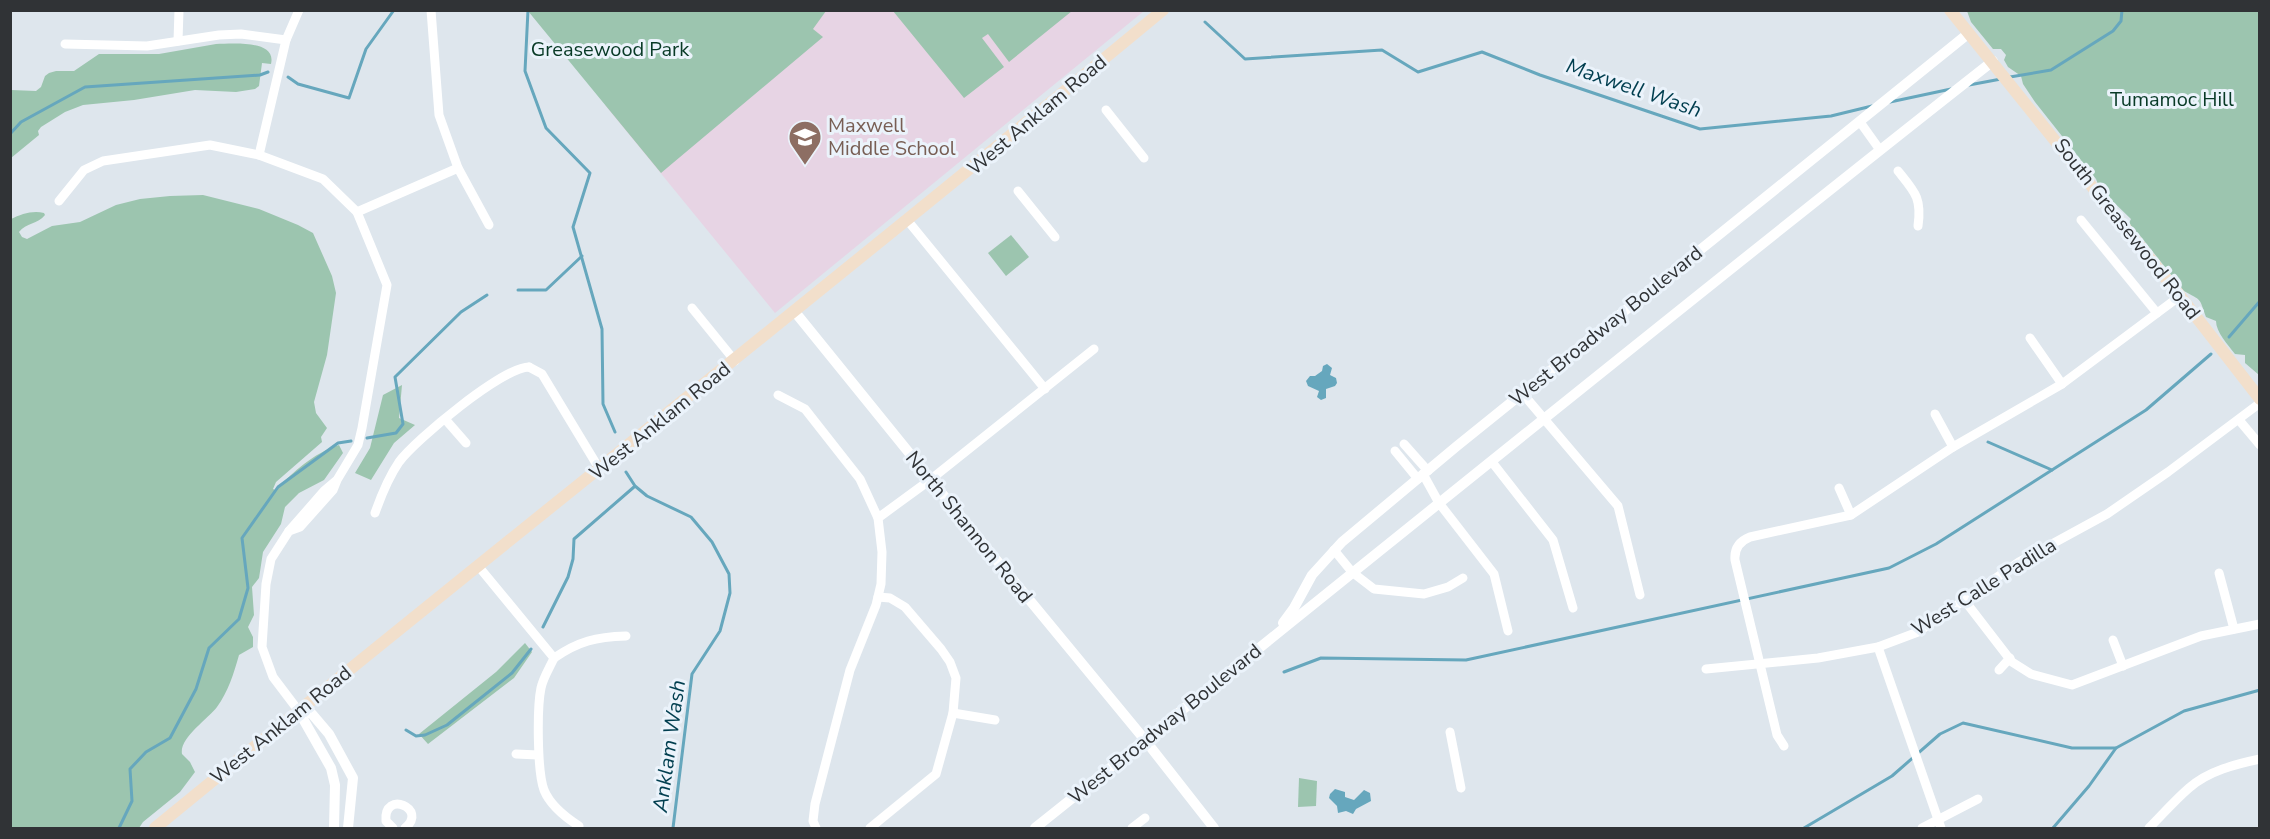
<svg xmlns="http://www.w3.org/2000/svg" width="2270" height="839" font-family="'Nunito Sans',sans-serif">
	<style>
		.education { fill: #e7d4e4 }
		.green { fill: #9cc5af }
		.water { fill: #66a7bd }
		.lines { fill: none; stroke-linecap: round; stroke-linejoin: round }
		.stream { stroke: #66a7bd; stroke-width: 3 }
		.minor { stroke: #fff; stroke-width: 9 }
		.tertiary { stroke: #fff; stroke-width: 10 }
		.secondary { stroke: #f2dfcb; stroke-width: 12 }
		.labels { text-anchor: middle; dominant-baseline: central; stroke-width: 6; stroke-linejoin: round; paint-order: stroke }
		.park-label { font-size: 20px; fill: #083a26; stroke: #ebf3fb }
		.street-label { font-size: 20px; fill: #303336; stroke: #ebf3fb }
		.education-label { font-size: 20px; fill: #785e54; stroke: #ebf3fb; text-anchor: start }
		.water-label { font-size: 21px; font-style: italic; fill: #003e4f; stroke: #ebf3fb }
	</style>
	<rect width="100%" height="100%" fill="#dee6ed"/>
	<!-- education -->
	<path class="education" d="M720,11h424l-369,302 -170,-208z"/>
	<!-- green -->
	<g class="green">
		<path d="M528,11h298l-13,18 10,8 -162,136z"/>
		<path d="M893,11h179l-63,51 -21,-28 -6,4 22,29 -40,31z"/>
		<path d="M1967,11h292v364l-14,-12v-8l-10,-1c-7,-9 -19,-22 -19,-33l-10,-4c-7,-20 -4,-16 -22,-26l-46,-58 -4,-2 -5,-8 2,-4 -31,-30 -4,-10 -61,-77 -12,-18 -2,-8 -13,-9 -4,-7 2,-5 -5,-6h-8l-22,-27z"/>
		<path d="M216,44c15,0 61,-5 55,20l-9,-1 -3,23 -4,3 -19,3 -41,-2 -61,10 -51,5 -18,7 -24,15 -3,4 1,4 -28,23v-68l25,1 5,-4 4,-11 4,-3 7,-2h18l25,-17h60z"/>
		<path d="M203,195l56,14 39,16 15,8 19,43 4,17 -9,62 -13,47 2,11 11,15 -6,9 1,5 -46,40 -3,7 2,1c20,-19 37,-36 64,-45l4,8 -19,27 -25,13 -14,14 -4,17 -18,28 -4,26 -7,9 2,28 -6,12 5,10v10l-14,8c-5,18 -11,37 -22,52 -9,12 -38,31 -35,47l8,8 5,10 -15,20 -37,30 -4,6h-128v-609c10,-5 22,-9 33,-6l1,2c-7,9 -19,8 -26,17l3,5 5,2 25,-13 28,-4 36,-17 24,-6 30,-3z"/>
		<path d="M1011,235l18,22 -23,19 -18,-23z"/>
		<path d="M402,385l-3,33 16,7 -21,18 -23,37 -16,-7 15,-25 13,-53z"/>
		<path d="M525,643l7,9 -18,26 -86,66 -9,-10 77,-62z"/>
		<path d="M1299,778l18,3 -1,25 -18,1z"/>
	</g>
	<!-- water -->
	<g class="water">
		<path d="M1327,364l5,4 -2,7 6,3 1,5 -2,3 -9,3v9l-5,2 -4,-3 2,-6 -11,-5 -2,-5 4,-5h5l7,-5 1,-5z"/>
		<path d="M1335,789l10,3v5l9,3 10,-10 6,3 1,8 -15,8 -3,5 -7,-3 -8,2 -1,-7 -8,-8 1,-4z"/>
	</g>
	<g class="lines">
		<!-- stream -->
		<g class="stream">
			<path d="M528,10l-3,61 21,57 44,45 -17,54 29,102 1,75 12,28"/>
			<path d="M1205,22l40,37 137,-9 36,22 64,-20 58,23 160,54 131,-13 41,-10"/>
			<path d="M288,77l10,7 51,14 17,-49 28,-39"/>
			<path d="M2010,77l41,-7 62,-39 8,-10 1,-11"/>
			<path d="M1969,85l32,-6"/>
			<path d="M1890,102l61,-13"/>
			<path d="M10,134l11,-12 64,-35 175,-12 8,-3"/>
			<path d="M518,290h28l36,-34"/>
			<path d="M2229,337l31,-36"/>
			<path d="M367,438l29,-5 7,-9 -8,-47 66,-65 26,-17"/>
			<path d="M1988,442l64,28"/>
			<path d="M626,472l9,14 12,10 44,21 21,25 17,32 1,19 -10,38 -28,43 -19,154"/>
			<path d="M543,627l25,-50 5,-18 1,-20 60,-52"/>
			<path d="M1284,672l37,-14 145,2 423,-92 47,-24 210,-134 65,-56"/>
			<path d="M406,730l10,6 9,-1 22,-10 65,-52 19,-24"/>
			<path d="M119,828l13,-27 -2,-32 16,-17 24,-14 26,-49 13,-41 30,-29 9,-31 -6,-50 36,-51 60,-44 13,-2"/>
			<path d="M1804,828l88,-52 48,-42 23,-11 109,25h44"/>
			<path d="M2053,828l36,-42 27,-38 68,-37 76,-21"/>
		</g>
		<!-- minor -->
		<g class="minor">
			<path d="M431,10l8,105 19,53 31,57"/>
			<path d="M178,41l1,-31"/>
			<path d="M65,44l82,2 72,-11 22,-1 45,6"/>
			<path d="M1106,110l38,48"/>
			<path d="M1860,122l20,28"/>
			<path d="M259,155l27,-115 13,-30"/>
			<path d="M1898,171c17,21 24,27 20,55"/>
			<path d="M1018,191l37,46"/>
			<path d="M59,201l25,-31 19,-9 107,-16 49,10 64,24 34,33 30,73 -25,143 -4,17 -21,35 -4,10 -33,37 -11,4 35,-40 13,-11"/>
			<path d="M357,212l101,-44"/>
			<path d="M2081,220l76,93"/>
			<path d="M908,221l137,168"/>
			<path d="M692,308l43,53"/>
			<path d="M2030,338l32,46"/>
			<path d="M529,367l13,7 58,96"/>
			<path d="M1523,394l95,112 22,89"/>
			<path d="M778,395l27,14 55,70 18,39 4,34 -1,32 -5,21 -26,65 -35,134 -2,17 3,7"/>
			<path d="M1935,414l18,33"/>
			<path d="M445,419l21,24"/>
			<path d="M2239,420l21,25"/>
			<path d="M1404,444l24,27"/>
			<path d="M1395,451l23,28"/>
			<path d="M1492,462l61,78 20,68"/>
			<path d="M1423,474l16,29 55,71 14,57"/>
			<path d="M1839,488l12,27"/>
			<path d="M375,513c6,-17 13,-35 24,-51 16,-22 104,-95 130,-95"/>
			<path d="M878,518l52,-38 164,-131"/>
			<path d="M289,531l-18,28 -5,25 -4,63 11,30 25,33"/>
			<path d="M1334,550l18,22 22,17 50,5 24,-7 15,-9"/>
			<path d="M479,567l75,91"/>
			<path d="M2219,573l15,56"/>
			<path d="M1965,601l47,61 19,12 41,11 129,-49 59,-12"/>
			<path d="M2113,640l10,26"/>
			<path d="M1878,647l63,181"/>
			<path d="M554,658c-4,9 -11,20 -13,30 -4,19 -4,83 3,102 6,15 21,27 35,36"/>
			<path d="M554,658c25,-17 42,-21 72,-22"/>
			<path d="M1706,669l112,-11 60,-11 40,-15 101,-70 88,-48 61,-42 92,-69"/>
			<path d="M1999,670l11,-12"/>
			<path d="M953,713l42,7"/>
			<path d="M1450,732l11,56"/>
			<path d="M1784,746l-7,-11 -42,-175c-1,-12 5,-19 15,-23l101,-22 102,-68 109,-63 118,-88"/>
			<path d="M516,754l22,1"/>
			<path d="M393,828l-7,-7c-3,-32 43,-12 19,7"/>
			<path d="M870,828l66,-54 17,-61 3,-35 -6,-16 -9,-13 -36,-42 -15,-9 -12,-1"/>
			<path d="M1132,828l13,-10"/>
			<path d="M1922,828l56,-29"/>
			<path d="M2149,828c13,-13 26,-28 40,-40 19,-17 47,-24 71,-29"/>
		</g>
		<!-- tertiary -->
		<g class="tertiary">
			<path d="M795,312l175,216 175,212 69,88"/>
			<path d="M1283,623l11,-15 18,-33 30,-33 115,-96 512,-413"/>
			<path d="M298,710l14,4 17,20 24,44 -5,50"/>
			<path d="M298,710l33,58 4,17 -1,43"/>
			<path d="M1035,828c319,-255 636,-514 958,-767"/>
		</g>
		<!-- secondary -->
		<g class="secondary">
			<path d="M1950,10l230,286 80,103"/>
			<path d="M155,828c334,-274 675,-542 1008,-818"/>
		</g>
	</g>
	<!-- icons -->
	<defs>
		<g id="school-pin" transform="scale(1.725)"><path d="M0 17L-7.5 6A9.5 9.5 0 1 1 7.5 6Z" fill="#8d6e63" stroke="#ebf3fb"/><path d="M0-5L7-2L0 1L-7-2ZM-4 1L0 2.5L4 1V4Q0 6-4 4Z" fill="#fff"/></g>
	</defs>
	<g fill-rule="evenodd">
		<use href="#school-pin" x="805" y="137"/>
	</g>
	<g class="labels">
		<!-- park labels -->
		<g class="park-label">
			<text x="610" y="49">Greasewood Park</text>
			<text x="2172" y="99">Tumamoc Hill</text>
		</g>
		<!-- street labels -->
		<g class="street-label">
			<text transform="translate(1037 115) rotate(-40)">West Anklam Road</text>
			<text transform="translate(2127 229) rotate(52)">South Greasewood Road</text>
			<text transform="translate(1606 326) rotate(-39)">West Broadway Boulevard</text>
			<text transform="translate(660 421) rotate(-39)">West Anklam Road</text>
			<text transform="translate(969 527) rotate(51)">North Shannon Road</text>
			<text transform="translate(1984 587) rotate(-32)">West Calle Padilla</text>
			<text transform="translate(1165 724) rotate(-39)">West Broadway Boulevard</text>
			<text transform="translate(281 725) rotate(-39)">West Anklam Road</text>
		</g>
		<!-- education labels -->
		<g class="education-label">
			<text x="828" y="125">Maxwell<tspan x="828" dy="23">Middle School</tspan></text>
		</g>
		<!-- water labels -->
		<g class="water-label">
			<text transform="translate(1634 88) rotate(19)">Maxwell Wash</text>
			<text transform="translate(669 746) rotate(-82)">Anklam Wash</text>
		</g>
	</g>
	<!-- border -->
	<rect width="2270" height="839" fill="none" stroke="#303336" stroke-width="24"/>
</svg>
